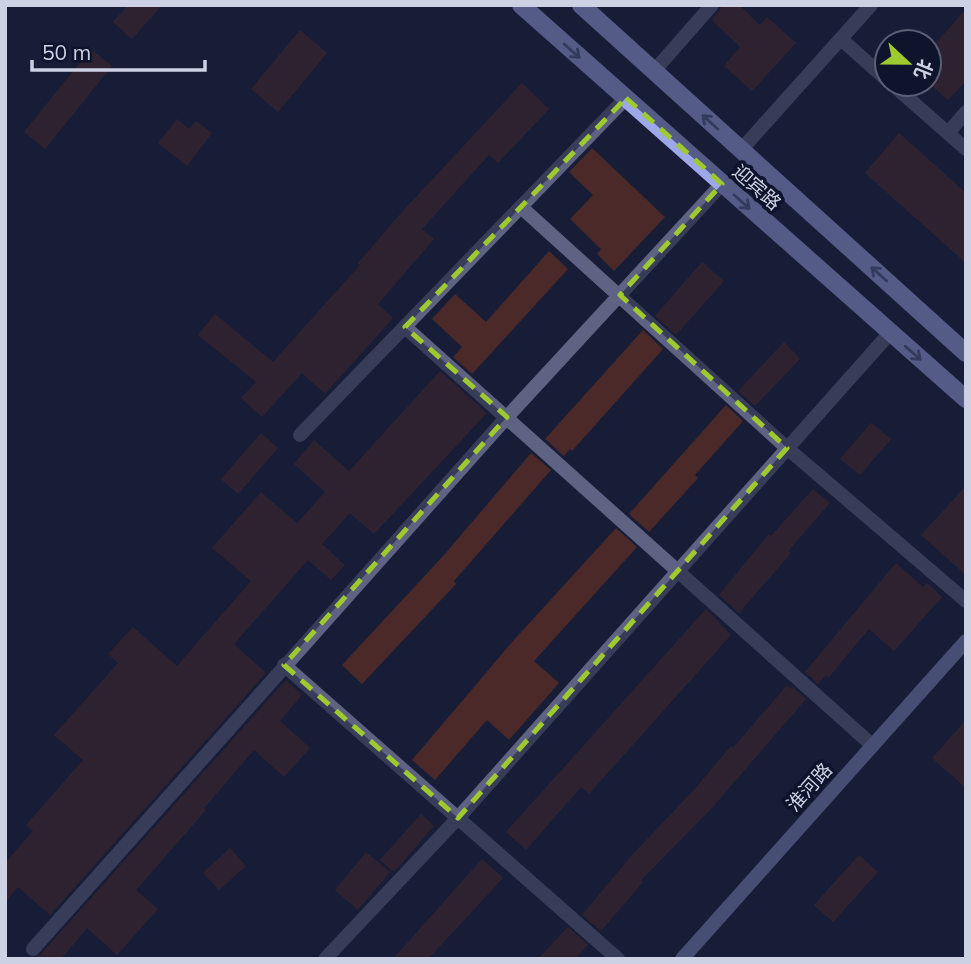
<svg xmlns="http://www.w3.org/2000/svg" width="971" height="964" font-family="Mulish,'Noto Sans SC',sans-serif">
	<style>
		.building { fill: #4a2928 }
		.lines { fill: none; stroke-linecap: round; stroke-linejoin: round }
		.street { stroke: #5e6383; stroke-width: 14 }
		.secondary { stroke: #8289bc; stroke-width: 14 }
		.primary { stroke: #9da7e9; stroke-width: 18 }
		.oneway { stroke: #565e8b }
		.marked { fill: none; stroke: #9eca2f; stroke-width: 5; stroke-dasharray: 14 9; stroke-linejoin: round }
		.labels { text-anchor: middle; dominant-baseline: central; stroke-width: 7; stroke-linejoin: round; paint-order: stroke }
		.street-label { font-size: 19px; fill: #ccd2e3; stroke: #0f142d }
	</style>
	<rect width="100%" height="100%" fill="#181d37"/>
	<!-- building -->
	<g class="building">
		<path d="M128,5h34l-30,34 -19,-17z"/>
		<path d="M723,5h16l21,20 7,-8 29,26 -44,48 -28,-25 16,-19 -28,-27z"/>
		<path d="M966,9v72l-18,19 -19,-17v-32z"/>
		<path d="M300,30l27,23 -49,59 -27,-23z"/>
		<path d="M91,49l21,17 -67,83 -21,-17z"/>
		<path d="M522,83l27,26 -51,54 -9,-8 -67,74 12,10 -56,65 15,14 -68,76 -23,-21 -40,44 -21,-19 15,-16 -58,-47 17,-21 58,48 87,-97 -2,-2 44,-51z"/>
		<path d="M177,119l12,10 7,-8 16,12 -25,33 -29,-23z"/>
		<path d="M899,133l67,60v70l-101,-90z"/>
		<path d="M592,148l73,69 -51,54 -17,-17 4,-5 -31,-30 23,-24 -24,-23z"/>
		<path d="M549,251l19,18 -96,105 -19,-17 9,-10 -30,-28 23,-25 31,28z"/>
		<path d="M702,262l22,19 -48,54 -21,-19z"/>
		<path d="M643,330l20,19 -91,102 -2,-2 -6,7 -19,-17z"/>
		<path d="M784,342l16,17 -45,47 -17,-15z"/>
		<path d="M440,371l47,42 -113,121 -24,-21 -28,31 23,21 -14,15 -23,-20 -74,84 32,29 -216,242 -32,-28 -13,15v-39l28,-32 -7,-6 57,-65 -29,-25 64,-72 -10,-9 25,-27 44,39 74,-85 -39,-33 49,-56 36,31 28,-31 -31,-28 20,-24 35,31z"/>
		<path d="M726,405l17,16 -48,54 3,3 -49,54 -20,-18z"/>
		<path d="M871,423l20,16 -31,36 -20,-16z"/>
		<path d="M261,433l17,15 -40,46 -17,-15z"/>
		<path d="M531,453l20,17 -97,111 2,3 -94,100 -20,-19 102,-110z"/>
		<path d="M966,486v89l-45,-40z"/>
		<path d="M813,489l17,14 -42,48 3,2 -52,60 -20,-18 50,-61 2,2z"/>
		<path d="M616,528l21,19 -103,114 25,22 -50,57 -22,-20 -52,60 -23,-20 101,-119z"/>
		<path d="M896,563l27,24 4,-4 15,14 -48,54 -25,-22 -40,48 -3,-2 -8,9 -13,-12z"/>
		<path d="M706,609l25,26 -142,159 -8,-7 -55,63 -20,-18z"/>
		<path d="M286,680l16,15 -22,26 30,27 -26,29 -30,-27 -50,58 2,2 -70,80 22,19 -41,46 -30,-27 -26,31h-30l9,-4z"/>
		<path d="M787,685l4,4 2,-2 13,12 -95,110 -70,71 2,2 -42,49 -19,-16 50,-60 60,-63 39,-46 2,2z"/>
		<path d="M966,720v68l-34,-30z"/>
		<path d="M421,814l13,12 -40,46 -14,-12z"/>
		<path d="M230,848l16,18 -27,24 -16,-17z"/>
		<path d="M366,852l24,20 -32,38 -23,-20z"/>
		<path d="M859,855l19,17 -45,50 -19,-17z"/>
		<path d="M482,859l21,19 -75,81h-35z"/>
		<path d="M568,927l20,18 -13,14h-37z"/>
	</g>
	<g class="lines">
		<!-- street -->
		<g class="street">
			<path d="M841,39l46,41"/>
			<path d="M654,71l58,-66"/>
			<path d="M892,84l74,65"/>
			<path d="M948,133l18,-21"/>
			<path d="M741,150l130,-145"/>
			<path d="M521,207l266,241 179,153"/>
			<path d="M405,327l467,418"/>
			<path d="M300,435l326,-337"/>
			<path d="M284,665l334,294"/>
			<path d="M33,949l474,-532 215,-233"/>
			<path d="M325,959l133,-141 432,-485"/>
		</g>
		<!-- secondary -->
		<path class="secondary" d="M682,959l284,-318"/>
		<!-- primary -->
		<g class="primary">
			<path d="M521,5l445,394"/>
			<path d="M581,5l385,348"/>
		</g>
	</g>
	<!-- one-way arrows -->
	<defs><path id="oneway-shaft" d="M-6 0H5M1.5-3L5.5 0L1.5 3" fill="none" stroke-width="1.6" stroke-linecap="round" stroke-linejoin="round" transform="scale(1.75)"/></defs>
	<g class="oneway">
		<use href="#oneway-shaft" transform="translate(572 51) rotate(42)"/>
		<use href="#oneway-shaft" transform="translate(710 122) rotate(-138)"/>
		<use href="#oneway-shaft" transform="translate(742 202) rotate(42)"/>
		<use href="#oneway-shaft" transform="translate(879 274) rotate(-138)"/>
		<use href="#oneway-shaft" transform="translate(913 353) rotate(41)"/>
	</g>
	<!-- marked area -->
	<path d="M0 0H971V964H0ZM626,98l96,86 -102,111 167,153 -329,370 -174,-153 223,-248 -102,-90z" fill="#181d37" fill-opacity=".55" fill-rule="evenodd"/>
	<path class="marked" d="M626,98l96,86 -102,111 167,153 -329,370 -174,-153 223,-248 -102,-90z"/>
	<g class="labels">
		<!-- street labels -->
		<g class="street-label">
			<text transform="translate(757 187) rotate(42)">迎宾路</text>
			<text transform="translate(809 787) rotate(-48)">淮河路</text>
		</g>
	</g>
	<!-- border -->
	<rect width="971" height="964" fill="none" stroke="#ccd2e3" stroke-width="14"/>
	<!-- north arrow -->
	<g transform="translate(908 63) rotate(112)"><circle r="33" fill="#0f142d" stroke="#5b6076" stroke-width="2"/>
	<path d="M0-5L12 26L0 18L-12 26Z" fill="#9eca2f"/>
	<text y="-10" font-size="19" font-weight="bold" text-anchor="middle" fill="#ccd2e3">北</text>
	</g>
	<!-- scale -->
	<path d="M32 60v10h173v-10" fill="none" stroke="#ccd2e3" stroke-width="3.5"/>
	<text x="42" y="60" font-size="21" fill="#ccd2e3" stroke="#0f142d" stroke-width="5" paint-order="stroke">50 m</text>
</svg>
